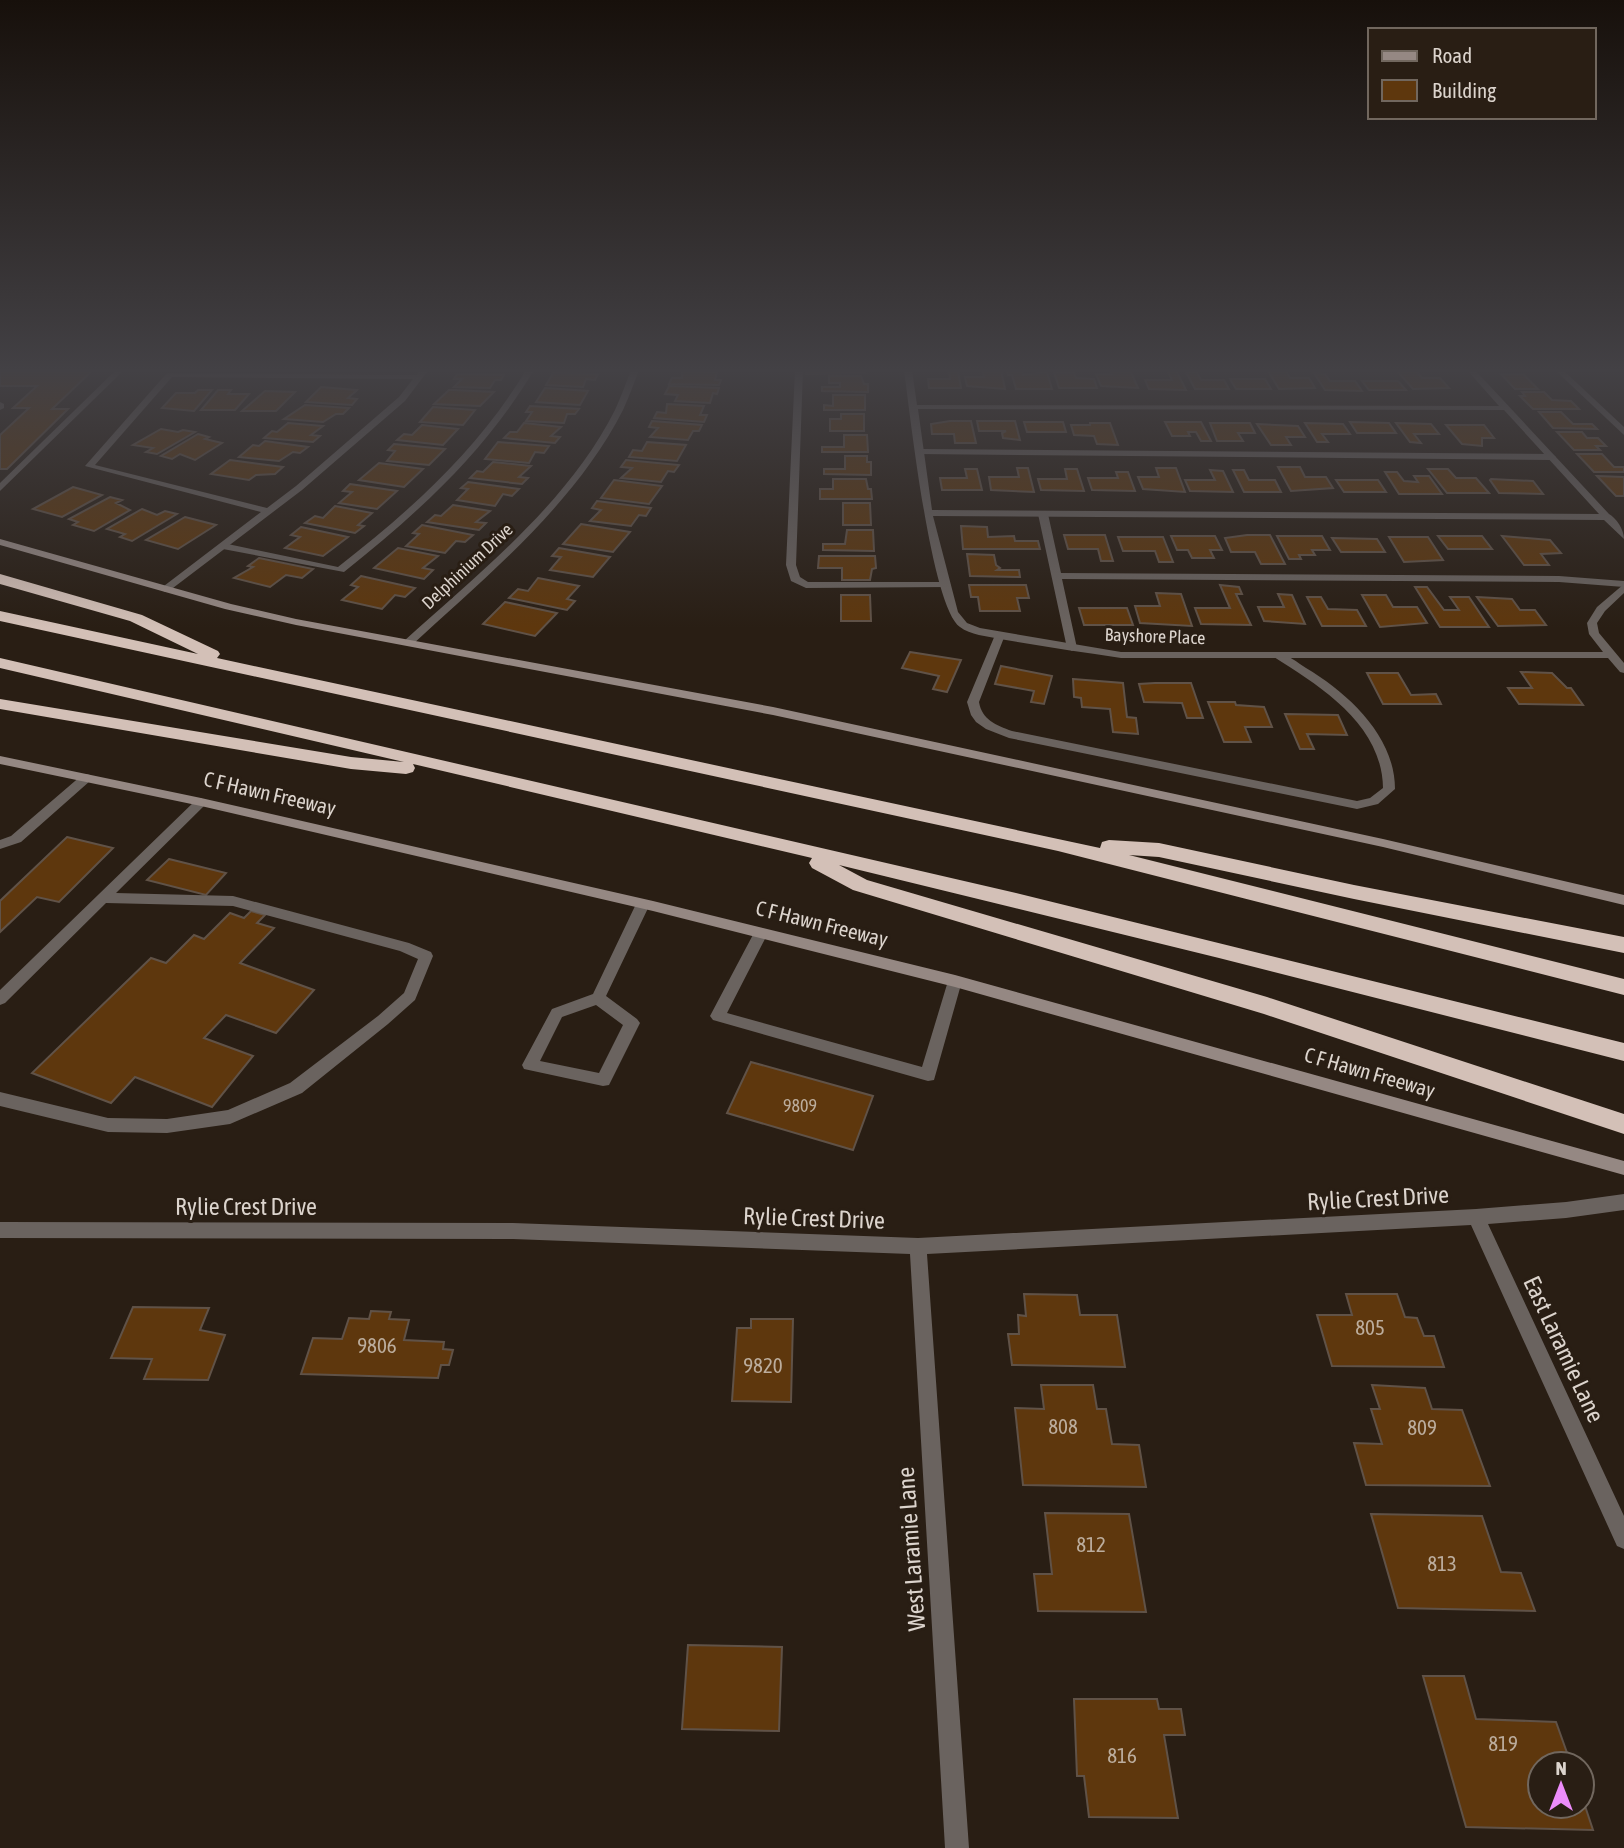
<svg xmlns="http://www.w3.org/2000/svg" width="1624" height="1848" font-family="'Asap Condensed',sans-serif">
	<style>
		.building { fill: #5e370d; stroke: #605247; stroke-width: 2 }
		.lines { fill: none; stroke-linecap: round; stroke-linejoin: round }
		.service { fill: #6a635f; fill-rule: evenodd }
		.minor { fill: #6a635f; fill-rule: evenodd }
		.secondary { fill: #958883; fill-rule: evenodd }
		.motorway { fill: #d3c0b7; fill-rule: evenodd }
		.labels { text-anchor: middle; dominant-baseline: central; stroke-width: 6; stroke-linejoin: round; paint-order: stroke }
		.far-street-label { font-size: 18px; fill: #dcd4cd; stroke: #291e14 }
		.number-label { font-size: 18px; fill: #bcad9d }
		.street-label { font-size: 21px; fill: #dcd4cd; stroke: #291e14 }
		.near-number-label { font-size: 21px; fill: #bcad9d }
		.near-street-label { font-size: 24px; fill: #dcd4cd; stroke: #291e14 }
	</style>
	<rect width="100%" height="100%" fill="#291e14"/>
	<!-- building -->
	<g class="building">
		<path d="M93,370l-41,39h16l-61,60h-7v-34l29,-27h-16l24,-22h-37v-15z"/>
		<path d="M806,370h59v3l-59,1z"/>
		<path d="M982,370h19l4,19 -38,-3 -2,-9h19z"/>
		<path d="M1007,370h15l1,5 24,-3 5,17h-36l-4,-14h-4z"/>
		<path d="M1110,370h20l8,18 -37,-2 -5,-12h16z"/>
		<path d="M1167,370h9l10,20 -37,-1 -4,-9h27z"/>
		<path d="M682,371l35,1 -2,8h6l-2,5 -50,-1 3,-6h10z"/>
		<path d="M949,371h9l3,17h-32l-1,-9h22z"/>
		<path d="M1268,371h18l4,7h19l6,10 -36,1z"/>
		<path d="M1397,371h19l6,7h18l9,10 -36,1z"/>
		<path d="M1054,372l20,1 2,5 18,1 3,9h-38z"/>
		<path d="M1186,372h11l4,8h23l5,9h-34z"/>
		<path d="M553,373l45,1 -3,6 -9,-1 -3,8 -37,-2z"/>
		<path d="M1314,373l11,1 5,7h25l7,10 -37,-1z"/>
		<path d="M457,374l47,1 -3,5h-6l-5,8 -36,-1 8,-8h-8z"/>
		<path d="M1501,374h22l15,15h-23z"/>
		<path d="M829,376h32l3,8h4v8l-46,-1v-4h18v-4h-11z"/>
		<path d="M1230,379h35l6,10h-35z"/>
		<path d="M1362,381h36l8,9h-37z"/>
		<path d="M669,386l50,2 -2,6 -4,-1 -3,10 -35,-2 3,-6 -13,-1z"/>
		<path d="M321,387l36,3 -9,8 9,1 -5,6 -46,-3z"/>
		<path d="M545,388l43,3 -8,14 -44,-3z"/>
		<path d="M198,390h14l-18,21 -32,-3 14,-15h19z"/>
		<path d="M218,390h13l-3,4h21l-14,16h-34z"/>
		<path d="M449,390h4l41,2 -14,14 -46,-2z"/>
		<path d="M265,391l30,1 -19,19h-34z"/>
		<path d="M1522,392h22l8,8 19,1 8,8h-46l-13,-13h5z"/>
		<path d="M833,395h32v15h-41v-5l9,1z"/>
		<path d="M667,404l37,2 -4,9h7l-3,7 -50,-4 3,-6 9,1z"/>
		<path d="M305,405l44,3 -6,6h-7l-13,8 -39,-3z"/>
		<path d="M530,406l49,3 -4,5h-8l-3,9 -38,-2 6,-9h-6z"/>
		<path d="M433,407l42,3 -12,15 -43,-3z"/>
		<path d="M1539,412h22l12,12h19l5,5 -44,-1z"/>
		<path d="M841,414h23v17h-34v-12h11z"/>
		<path d="M652,421l50,4 -3,6h-6l-5,9 -38,-3 8,-9 -9,-1z"/>
		<path d="M950,421h21l5,22h-21l-1,-9h-22l-1,-10z"/>
		<path d="M977,421h38l5,19 -17,-2 -1,-5 4,-2h-27z"/>
		<path d="M1024,422h39l3,10h-39z"/>
		<path d="M1165,422h36l10,19h-10l-5,-9h-8l2,4h-18z"/>
		<path d="M1350,422l39,1 7,10h-39z"/>
		<path d="M288,423l35,3 -12,9 9,1 -7,6 -49,-4 8,-7 5,1z"/>
		<path d="M524,423l37,4 -10,9 9,1 -5,6 -51,-5 6,-6h7z"/>
		<path d="M1090,423h20l8,22 -21,-1 -3,-8 -20,-1 -3,-10h19z"/>
		<path d="M1210,423h40l5,10h-17l5,8h-26z"/>
		<path d="M1305,423l38,1 7,10h-28l6,8h-11z"/>
		<path d="M1396,423l35,1 8,10h-25l7,9 -11,-1z"/>
		<path d="M1257,424l41,2 7,11h-19l5,8h-20z"/>
		<path d="M422,425l36,4 -15,16 -46,-5 7,-6 8,1z"/>
		<path d="M1446,425h38l10,13h-12v8l-20,-2z"/>
		<path d="M161,429l17,3 5,-2 12,2 -38,22 -11,-2 7,-4 -20,-3z"/>
		<path d="M1557,432h25l5,6h11l8,8h-10l4,4h-26z"/>
		<path d="M198,434l11,3 -4,2 17,4 -27,17 -15,-6 -8,5 -11,-3z"/>
		<path d="M844,435h23l1,17h-46v-5h22z"/>
		<path d="M265,441l43,6 -8,6 -7,-1 -14,9 -40,-4 14,-12 6,1z"/>
		<path d="M498,442l51,4 -5,7 -9,-1 -6,11 -44,-4z"/>
		<path d="M647,442l39,3 -9,16 -48,-4 4,-7 9,1z"/>
		<path d="M394,444l51,5 -16,16 -42,-4 8,-10 -7,-1z"/>
		<path d="M1577,454h25l12,13h10v5h-30z"/>
		<path d="M845,456h22v6h4v13l-47,-1v-5h21z"/>
		<path d="M230,460l53,7 -8,7 -19,1 -7,5 -38,-6z"/>
		<path d="M626,460l53,5 -5,7 -6,-1 -7,11 -40,-4 11,-10 -11,-1z"/>
		<path d="M493,462l38,4 -12,11 9,1 -6,6 -52,-6 7,-7 6,1z"/>
		<path d="M379,463l44,6 -19,18 -45,-7z"/>
		<path d="M1278,467h22l5,10h21l7,11 -42,3z"/>
		<path d="M1017,468h11l6,24 -43,-2 -2,-13h30z"/>
		<path d="M1156,468h20l9,24 -42,-3 -5,-12h21z"/>
		<path d="M965,469h12l5,21h-40l-2,-12h27z"/>
		<path d="M1065,469h12l7,22 -43,-1 -3,-11h29z"/>
		<path d="M1428,469h20l8,9h20l13,15h-42z"/>
		<path d="M1210,470l13,1 10,21 -43,-1 -5,-11h30z"/>
		<path d="M1233,470h11l5,10h26l6,12h-37z"/>
		<path d="M1116,472h12l7,19 -43,-1 -4,-12h30z"/>
		<path d="M1385,472h12l7,9 14,1 -4,-6h15l13,18h-43z"/>
		<path d="M1597,476l27,1v19h-8z"/>
		<path d="M833,479h33l2,10h3l1,10h-52v-10h13z"/>
		<path d="M1491,479l42,2 10,13 -44,-1 -9,-13z"/>
		<path d="M614,480l48,6 -13,18 -48,-6z"/>
		<path d="M1336,480h42l8,12h-42z"/>
		<path d="M468,482l51,7 -7,7 -9,-2 -8,12 -38,-6 11,-11 -7,-1z"/>
		<path d="M350,484l47,7 -20,18 -38,-6 13,-11 -9,-1z"/>
		<path d="M73,487l29,8 -40,22 -29,-8z"/>
		<path d="M110,497l12,3 -6,3 14,7 -36,21 -21,-6 5,-3 -9,-3z"/>
		<path d="M597,501l54,7 -5,8 -7,-1 -8,11 -41,-5 11,-11 -9,-2z"/>
		<path d="M843,503h27l1,22h-28z"/>
		<path d="M453,505l37,6 -14,11 10,1 -7,7 -52,-8 8,-7 6,1z"/>
		<path d="M335,506l37,7 -14,12 6,1 -9,7 -50,-10 10,-7 8,2z"/>
		<path d="M142,509l15,6 8,-4 12,3 -45,27 -12,-4 5,-3 -18,-5z"/>
		<path d="M185,517l31,8 -38,24 -32,-9z"/>
		<path d="M581,524l49,8 -17,20 -50,-8z"/>
		<path d="M422,525l51,10 -8,7 -9,-1 -11,12 -39,-7 13,-12 -6,-1z"/>
		<path d="M961,526l26,1 1,10 26,-1 1,5h23l2,8h-77z"/>
		<path d="M301,527l47,10 -25,19 -38,-8 15,-11 -9,-2z"/>
		<path d="M847,530h26l1,21 -51,-1v-6h22z"/>
		<path d="M1064,535h41l8,26h-12l-3,-12h-30z"/>
		<path d="M1247,535h23l15,29h-24l-6,-12h-24l-6,-14z"/>
		<path d="M1171,536h44l7,14h-12l4,8h-22l-4,-8h-11z"/>
		<path d="M1277,536h45l8,14h-18l3,5h-16l2,4h-12z"/>
		<path d="M1438,536h44l10,13h-44z"/>
		<path d="M1502,536l48,4 11,13 -20,1 8,11h-25z"/>
		<path d="M1118,537h45l10,25h-14l-4,-11h-32z"/>
		<path d="M1389,537h39l15,23 -39,2z"/>
		<path d="M1332,538l45,1 8,13h-44z"/>
		<path d="M398,548l40,8 -15,12 10,2 -9,9 -50,-11z"/>
		<path d="M559,548l51,9 -17,20 -43,-7 11,-13 -9,-1z"/>
		<path d="M967,554l27,1 2,10 4,3 -3,2h22l1,7 -50,-1z"/>
		<path d="M819,556h56l1,12 -4,1 -2,11h-28v-12h-24z"/>
		<path d="M259,558l54,11 -11,9 -16,-3 -16,12 -36,-9 19,-11 -5,-1z"/>
		<path d="M361,576l54,12 -10,9 -10,-2 -13,14 -40,-9 16,-13 -7,-2z"/>
		<path d="M538,578l41,8 -12,13 8,2 -8,9 -58,-12 9,-9 10,2z"/>
		<path d="M969,585h57l3,13h-12l3,13h-40l-2,-14h-7z"/>
		<path d="M1220,585l19,2 3,7h-6l15,31 -50,-1 -6,-16h35z"/>
		<path d="M1415,587h12l17,23h15l-9,-13h19l20,30h-49z"/>
		<path d="M1156,593l25,1 11,32 -52,-3 -5,-17h25z"/>
		<path d="M1278,594l14,1 13,29 -41,-3 -6,-14h26z"/>
		<path d="M841,595h29l1,26h-30z"/>
		<path d="M1362,595h24l7,12h24l10,16 -47,4z"/>
		<path d="M1307,597h14l7,12 29,1 9,16h-44z"/>
		<path d="M1477,597l35,2 8,11h15l11,15 -48,1z"/>
		<path d="M505,602l52,11 -22,23 -52,-12z"/>
		<path d="M1079,608h48l6,17h-49z"/>
		<path d="M910,652l51,8 -14,32 -14,-3 6,-13 -37,-8z"/>
		<path d="M1001,666l51,10 -8,28 -13,-2 3,-11 -39,-7z"/>
		<path d="M1521,672l31,1 15,15h4l12,17 -64,-1 -11,-16h24z"/>
		<path d="M1367,673h31l13,22 25,-1 5,10h-58z"/>
		<path d="M1073,679l50,4 4,34 9,1 2,16 -25,-2 -3,-23 -28,-2 -1,-9 -7,-1z"/>
		<path d="M1155,683h36l12,35h-16l-5,-15 -38,-1 -5,-18z"/>
		<path d="M1208,702h27l1,3 28,2 8,20h-27l6,15h-27z"/>
		<path d="M1285,714l53,1 9,20 -40,-1 7,15h-14z"/>
		<path d="M67,837l46,11 -54,54 -22,-5 -37,35v-31z"/>
		<path d="M169,859l57,14 -20,22 -59,-15z"/>
		<path d="M251,911l14,4 -8,8 17,5 -34,35 74,27 -38,43 -50,-18 -22,23 49,18 -41,51 -77,-30 -24,26 -79,-30 119,-115 15,5 28,-28 10,4 26,-26 14,5z"/>
		<path d="M751,1062l122,34 -20,54 -126,-37z"/>
		<path d="M1024,1294l53,1 3,20h37l8,52 -113,-2 -4,-31h11l-1,-19 8,1z"/>
		<path d="M1346,1294h51l8,23 12,1 7,18h10l10,31 -112,-1 -15,-51h35z"/>
		<path d="M133,1307l76,1 -9,22 25,5 -17,45 -64,-1 8,-20 -41,-1z"/>
		<path d="M371,1311l20,1 -2,7 20,1 -5,20 40,2 -1,7 10,1 -4,15h-8l-3,13 -137,-4 12,-36 29,1 7,-21 20,1z"/>
		<path d="M751,1319h42l-2,83 -59,-1 5,-73h14z"/>
		<path d="M1041,1385h52l4,24h9l6,35 27,1 7,42 -123,-2 -8,-77 29,1z"/>
		<path d="M1372,1385l53,3 7,21 30,1 28,76 -124,-1 -12,-42 28,1 -11,-35h9z"/>
		<path d="M1045,1513l84,1 17,98 -108,-1 -4,-37h18z"/>
		<path d="M1371,1514l111,2 19,56 20,1 14,38 -137,-3z"/>
		<path d="M688,1645l94,2 -3,84 -97,-2z"/>
		<path d="M1423,1676h41l12,43 80,3 15,42h-31v42h42v-9l11,33 -127,-3z"/>
		<path d="M1074,1699h83l2,10h22l4,26h-21l14,83 -89,-1 -5,-41h-7z"/>
	</g>
	<g class="lines">
		<!-- service -->
		<g class="service">
			<path d="M116,370h8l-124,121v-8z"/>
			<path d="M526,370h8c-49,82 -116,143 -190,202l-121,-23 -5,-3 5,-3 115,24c73,-57 140,-117 188,-197z"/>
			<path d="M795,370h8l-7,195 4,12 8,5h138l5,3 -1,2 -144,1 -15,-7 -5,-16z"/>
			<path d="M1555,370h8l61,57v8z"/>
			<path d="M0,402l4,2v4l-4,2z"/>
			<path d="M921,449l631,5 4,3 -4,3 -634,-6 -1,-2z"/>
			<path d="M1043,511l5,3 13,59 498,3 65,5v6l-65,-5 -497,-3 15,69 -5,3 -5,-3 -29,-134z"/>
			<path d="M1000,632l5,3 -26,67c3,18 17,23 33,29l345,70 13,-3 13,-10c-1,-64 -62,-101 -109,-131l-1,-2 5,-3c10,3 19,10 28,16 42,25 89,68 89,121l-17,15 -21,5 -348,-71 -23,-9 -10,-7 -5,-7 -4,-13 28,-67z"/>
			<path d="M86,774l4,1 2,3 -2,3 -69,61 -21,7v-9l11,-4 71,-61z"/>
			<path d="M201,798l6,4 -2,3 -89,88 117,3 176,47 22,9 2,4 -18,44 -27,24 -86,69 -72,31 -63,9 -59,-1 -108,-26v-14l108,26 59,1 61,-9 62,-27 88,-67 26,-23 14,-34 -18,-8 -167,-45 -127,-3 -101,100 -5,2v-15l197,-191z"/>
			<path d="M643,899l7,5 -44,92 31,23 3,4 -31,62 -6,1 -79,-17 -2,-4 30,-56 41,-15 43,-90zM596,1005l27,20 -24,48 -59,-12 22,-44z"/>
			<path d="M761,928l7,5 -41,80 195,54 26,-86 2,-4h10l2,4 -28,99 -6,1 -215,-61 -3,-4 46,-87z"/>
		</g>
		<!-- minor -->
		<g class="minor">
			<path d="M420,370l7,2 -22,29 -103,89 -133,101 -4,1 -5,-3 101,-77 -176,-46 82,-93 250,2zM172,377l241,2 -14,18 -103,89 -29,22 -172,-43z"/>
			<path d="M631,370h8c-5,13 -10,27 -16,40 -48,94 -135,165 -211,235h-8v-4c76,-69 164,-138 211,-231 6,-13 11,-27 16,-40z"/>
			<path d="M904,370h8l5,35 582,1 -32,-36h8l134,144c7,4 15,15 15,25l-20,-19 -671,-4 25,96 9,11 13,5 141,24h482l-14,-18 -2,-11 10,-16 27,-23v9l-19,18 -8,12 2,10 25,30v10l-4,-1 -12,-14h-487c-40,-6 -81,-12 -121,-19 -13,-3 -30,-4 -40,-12 -29,-20 -50,-214 -56,-257zM918,409l586,1 95,104 -667,-4z"/>
			<path d="M1624,1194v16l-58,8 -78,6 136,292v33l-7,-3 -146,-321 -544,29 42,594h-24l-35,-594 -397,-15 -513,-1v-16l513,1 405,15 558,-29 90,-7z"/>
		</g>
		<!-- secondary -->
		<g class="secondary">
			<path d="M0,539l231,65 65,15 477,88 610,132 241,56v10l-241,-58 -610,-132 -477,-90 -71,-16 -225,-64z"/>
			<path d="M0,756l201,42 452,103 302,74 669,186v14l-669,-188 -302,-76 -452,-105 -201,-42z"/>
		</g>
		<!-- motorway -->
		<g class="motorway">
			<path d="M0,574l142,41 76,36 2,3 -3,4 883,190 2,-6 7,-2 50,3 195,42 270,52v16l-270,-54 -195,-42 -30,-2 495,124v16l-566,-144 -1058,-230v-10l198,43 -68,-33 -130,-37z"/>
			<path d="M0,658l1016,235 608,150v18l-405,-103 -380,-93 28,15 400,117 357,117v20l-360,-120 -411,-124 -41,-22 -3,-5 3,-5 -399,-94 2,4 -2,4 -7,2 -55,-5 -351,-60v-10l351,58 53,5 -404,-94z"/>
		</g>
	</g>
	<!-- sky -->
	<linearGradient id="sky" x2="0" y2="1"><stop stop-color="#17100b"/><stop offset="0.59" stop-color="#434145"/><stop offset="1" stop-color="#434145" stop-opacity="0"/></linearGradient>
	<rect width="1624" height="628" fill="url(#sky)"/>
	<g class="labels">
		<!-- far-street labels -->
		<g class="far-street-label">
			<text transform="translate(467 566) rotate(-43)">Delphinium Drive</text>
			<text transform="translate(1155 636) rotate(2)">Bayshore Place</text>
		</g>
		<!-- number labels -->
		<g class="number-label">
			<text x="800" y="1105">9809</text>
		</g>
		<!-- street labels -->
		<g class="street-label">
			<text transform="translate(270 793) rotate(13)">C F Hawn Freeway</text>
			<text transform="translate(822 923) rotate(14)">C F Hawn Freeway</text>
			<text transform="translate(1370 1072) rotate(16)">C F Hawn Freeway</text>
		</g>
		<!-- near-number labels -->
		<g class="near-number-label">
			<text x="1370" y="1327">805</text>
			<text x="377" y="1345">9806</text>
			<text x="763" y="1365">9820</text>
			<text x="1063" y="1426">808</text>
			<text x="1422" y="1427">809</text>
			<text x="1091" y="1544">812</text>
			<text x="1442" y="1563">813</text>
			<text x="1503" y="1743">819</text>
			<text x="1122" y="1755">816</text>
		</g>
		<!-- near-street labels -->
		<g class="near-street-label">
			<text transform="translate(1378 1198) rotate(-3)">Rylie Crest Drive</text>
			<text x="246" y="1206">Rylie Crest Drive</text>
			<text transform="translate(814 1218) rotate(2)">Rylie Crest Drive</text>
			<text transform="translate(1564 1349) rotate(65)">East Laramie Lane</text>
			<text transform="translate(911 1549) rotate(-94)">West Laramie Lane</text>
		</g>
	</g>
	<!-- legend -->
	<rect x="1368" y="28" width="228" height="91" fill="#291e14" stroke="#71675e" stroke-width="2"/>
	<rect x="1382" y="51" width="35" height="10" fill="#958883" stroke="#71675e" stroke-width="2"/>
	<text x="1432" y="63" font-size="21" fill="#dcd4cd">Road</text>
	<rect x="1382" y="80" width="35" height="21" fill="#5e370d" stroke="#71675e" stroke-width="2"/>
	<text x="1432" y="98" font-size="21" fill="#dcd4cd">Building</text>
	<!-- north arrow -->
	<g transform="translate(1561 1785)"><circle r="33" fill="#291e14" stroke="#71675e" stroke-width="2"/>
	<path d="M0-5L12 26L0 18L-12 26Z" fill="#ec8cfa"/>
	<text y="-10" font-size="19" font-weight="bold" text-anchor="middle" fill="#dcd4cd">N</text>
	</g>
</svg>
